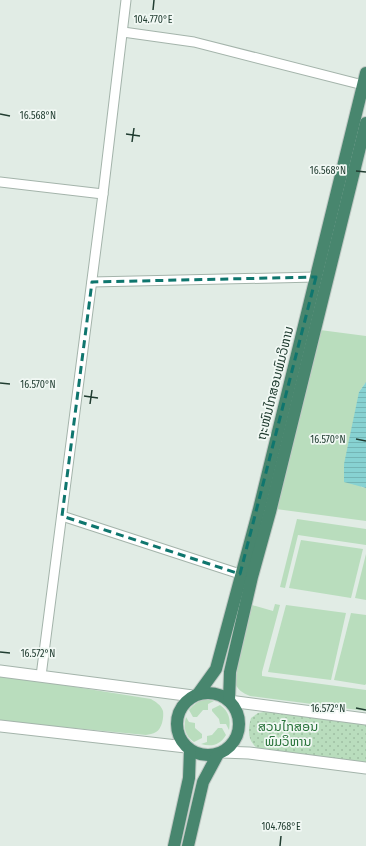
<svg xmlns="http://www.w3.org/2000/svg" width="366" height="846" font-family="'Fira Sans Condensed','Noto Sans Lao',sans-serif">
	<style>
		.grass { fill: #b9ddbd }
		.park { fill: url(#park-dots) }
		.water { fill: url(#water-rules) }
		.lines { fill: none; stroke-linecap: round; stroke-linejoin: round }
		.minor-casing { stroke: #a4b4ab; stroke-width: 11 }
		.tertiary-casing { stroke: #a4b4ab; stroke-width: 13 }
		.trunk-casing { stroke: #c1c9c5; stroke-width: 14 }
		.minor { stroke: #fff; stroke-width: 9 }
		.tertiary { stroke: #fff; stroke-width: 11 }
		.trunk { stroke: #48866e; stroke-width: 12 }
		.marked { fill: none; stroke: #0f766e; stroke-width: 3; stroke-dasharray: 8 5; stroke-linejoin: round }
		.ticks { fill: none; stroke: #213d31; stroke-width: 1.5 }
		.labels { text-anchor: middle; dominant-baseline: central; stroke-width: 3.5; stroke-linejoin: round; paint-order: stroke }
		.street-label { font-size: 13px; fill: #213d31; stroke: #f1f8f4 }
		.park-label { font-size: 13px; fill: #2a743b; stroke: #f1f8f4 }
		.ticks-label { font-size: 10px; text-anchor: middle; fill: #213d31; stroke: #f1f8f4; stroke-width: 3.5; stroke-linejoin: round; paint-order: stroke }
	</style>
	<defs>
		<pattern id="park-dots" width="8" height="8" patternUnits="userSpaceOnUse"><rect width="8" height="8" fill="#b9ddbd"/><path d="M2 2h.1M6 6h.1" fill="none" stroke="#9fbfa3" stroke-width="1.8" stroke-linecap="round"/></pattern>
		<pattern id="water-rules" width="6" height="5" patternUnits="userSpaceOnUse"><rect width="6" height="5" fill="#87d2d2"/><path d="M0 2.5h6" fill="none" stroke="#74b5b5"/></pattern>
	</defs>
	<rect width="100%" height="100%" fill="#e1ece5"/>
	<!-- grass -->
	<g class="grass">
		<path d="M320,330l46,6v46l-7,10 2,95 5,1v33l-90,-12z"/>
		<path d="M297,519l69,10v16l-68,-10 -13,53 -5,-1z"/>
		<path d="M301,540l62,9 -12,49 -62,-10z"/>
		<path d="M366,554v46l-11,-2z"/>
		<path d="M275,604l5,1 -18,67v4l104,14v21l-116,-15c-8,-3 -13,-7 -16,-15l18,-76 21,6z"/>
		<path d="M286,605l60,8 -15,67 -63,-8z"/>
		<path d="M351,613l15,2v69l-1,1 -31,-5z"/>
		<path d="M0,675l151,24c5,3 10,6 12,12 1,6 -1,18 -7,21 -3,2 -7,2 -10,3l-146,-14z"/>
		<path d="M204,699l10,2 -6,3v6h-5l-6,7h-4l-4,-7c4,-5 9,-9 15,-11z"/>
		<path d="M220,705c9,6 11,15 9,25l-3,-6h-6l-1,-5 -7,-8v-2z"/>
		<path d="M186,717l3,5 6,1v5l7,6v4l-8,4c-9,-6 -11,-15 -8,-25z"/>
		<path d="M218,728h4l4,7c-6,10 -14,12 -25,9l6,-2v-6l5,-1z"/>
	</g>
	<!-- park -->
	<path class="park" d="M269,711l97,12v41l-104,-13c-14,-7 -15,-19 -11,-33l7,-5z"/>
	<!-- water -->
	<path class="water" d="M366,382v106l-22,-6v-18l15,-72z"/>
	<g class="lines">
		<!-- minor casing -->
		<g class="minor-casing">
			<g id="minor">
				<path d="M123,32l71,10 169,43"/>
				<path d="M0,182l103,12"/>
				<path d="M92,282l224,-5"/>
				<path d="M62,516l178,58"/>
				<path d="M41,676l62,-482 23,-194"/>
			</g>
		</g>
		<!-- tertiary casing -->
		<g class="tertiary-casing">
			<g id="tertiary">
				<path d="M0,671l193,25"/>
				<path d="M229,701l137,18"/>
				<path d="M0,726l186,21"/>
				<path d="M222,752l27,1 117,15"/>
			</g>
		</g>
		<!-- trunk casing -->
		<g class="trunk-casing">
			<g id="trunk">
				<circle cx="208" cy="724" r="31"/>
				<path d="M198,694l18,-25 43,-160 107,-436"/>
				<path d="M229,701l1,-29 22,-95 18,-65 96,-389"/>
				<path d="M174,846l15,-68 1,-28"/>
				<path d="M188,846l15,-64 15,-28"/>
			</g>
		</g>
		<!-- minor -->
		<use href="#minor" class="minor"/>
		<!-- tertiary -->
		<use href="#tertiary" class="tertiary"/>
		<!-- trunk -->
		<use href="#trunk" class="trunk"/>
	</g>
	<!-- marked area -->
	<path class="marked" d="M316,277l-76,297 -178,-58 30,-234z"/>
	<!-- ticks -->
	<path class="ticks" d="M153,10l1,-10M0,114l10,2M126,134l14,2M132,142l2,-14M356,171l10,1M0,383l10,1M84,396l14,2M90,404l2,-14M356,439l10,2M0,652l10,1M356,708l10,2M280,846l1,-10"/>
	<g class="labels">
		<!-- street labels -->
		<g class="street-label">
			<text transform="translate(275 383) rotate(-76)">ຖະໜົນໄກສອນພົມວິຫານ</text>
		</g>
		<!-- park labels -->
		<g class="park-label">
			<text x="288" y="726">ສວນໄກສອນ<tspan x="288" dy="15">ພົມວິຫານ</tspan></text>
		</g>
	</g>
	<g class="ticks-label">
		<text x="153" y="23">104.770°E</text>
		<text x="38" y="119">16.568°N</text>
		<text x="328" y="174">16.568°N</text>
		<text x="38" y="388">16.570°N</text>
		<text x="328" y="443">16.570°N</text>
		<text x="38" y="657">16.572°N</text>
		<text x="328" y="712">16.572°N</text>
		<text x="281" y="830">104.768°E</text>
	</g>
</svg>
